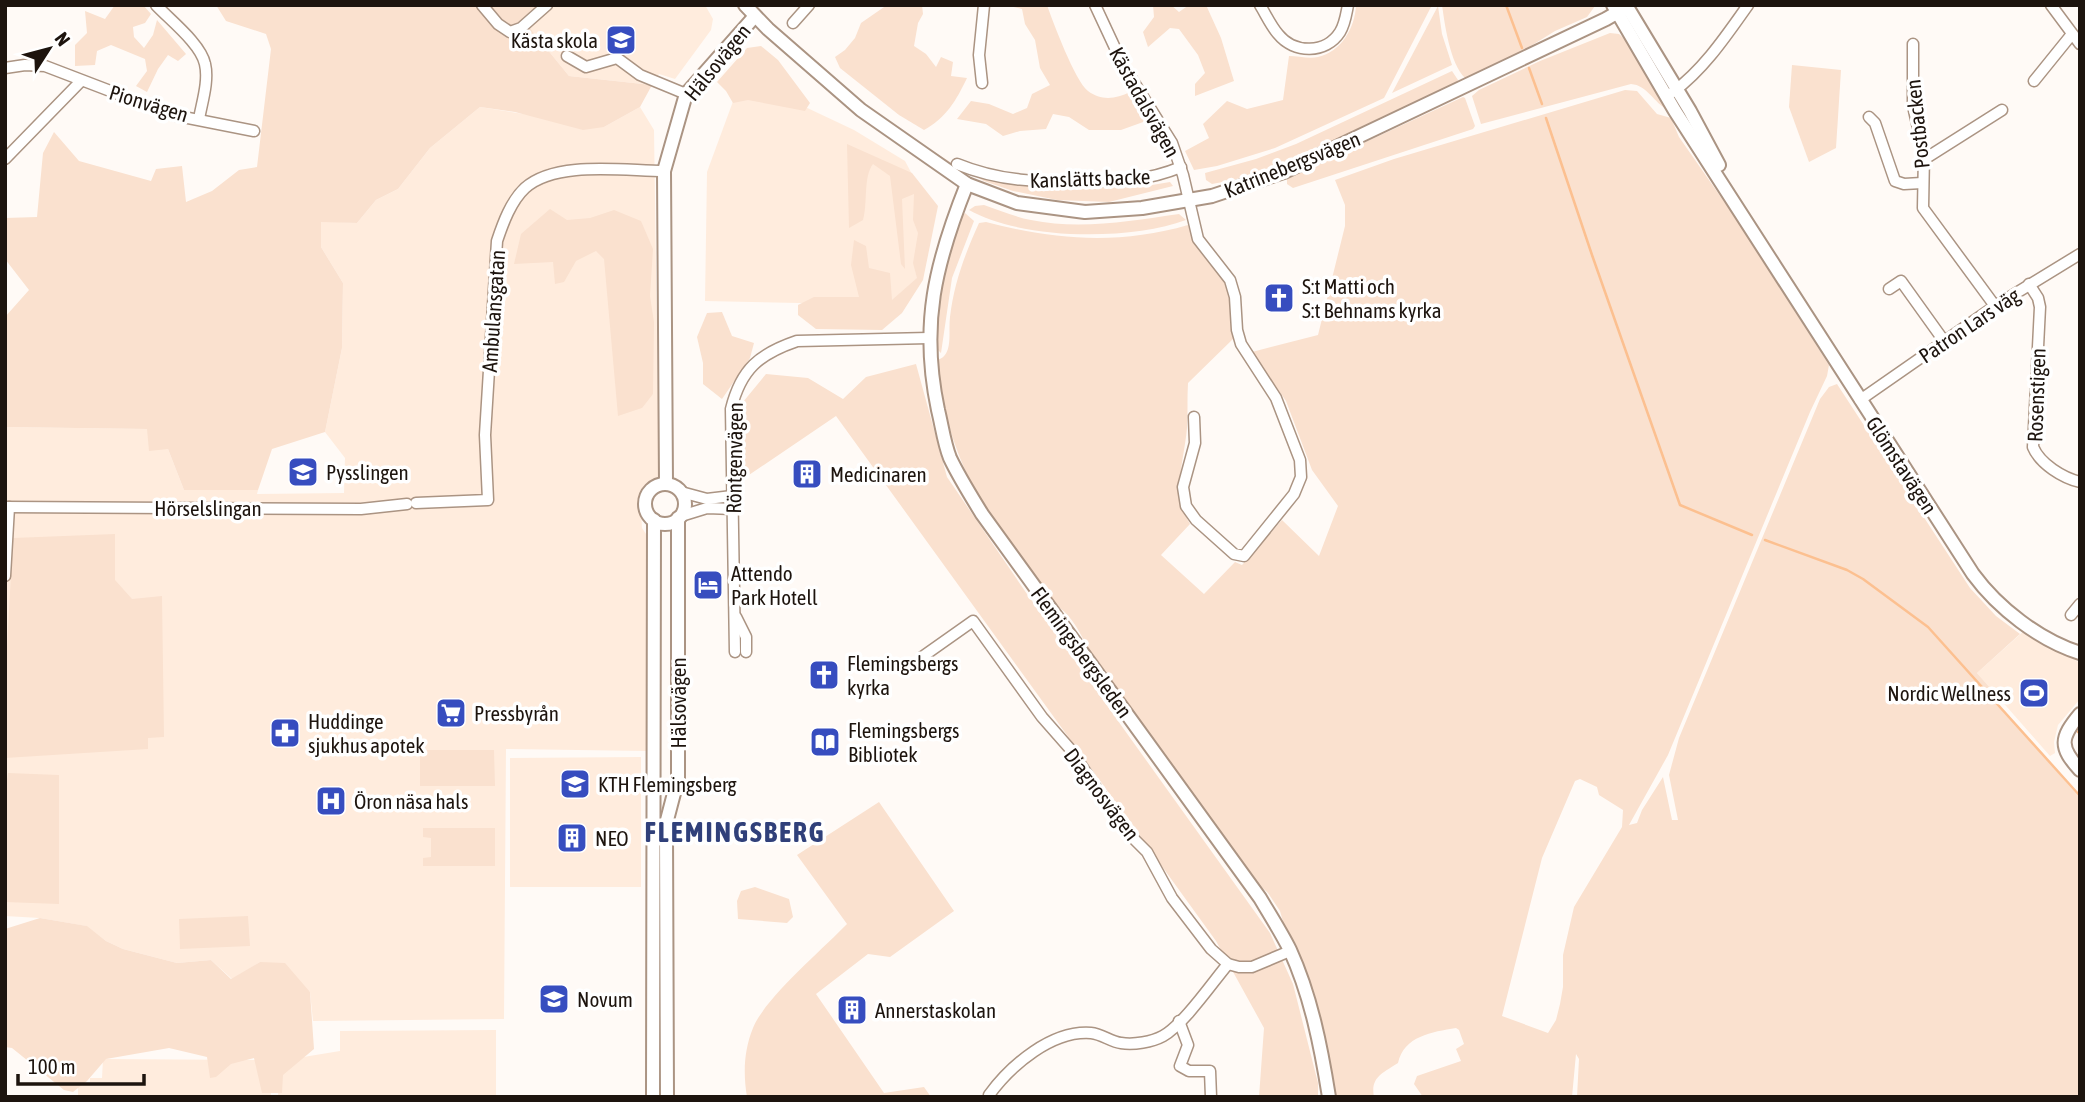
<svg xmlns="http://www.w3.org/2000/svg" width="2085" height="1102" font-family="'Asap Condensed',sans-serif">
	<style>
		.built { fill: #ffecdd }
		.green { fill: #fae1cf; fill-rule: evenodd }
		.lines { fill: none; stroke-linecap: round; stroke-linejoin: round }
		.stream { stroke: #fcc090; stroke-width: 2.5 }
		.minor-casing { stroke: #ab9483; stroke-width: 13 }
		.tertiary-casing { stroke: #ab9483; stroke-width: 16 }
		.secondary-casing { stroke: #ab9483; stroke-width: 16 }
		.minor { stroke: #fff; stroke-width: 10 }
		.tertiary { stroke: #fff; stroke-width: 12 }
		.secondary { stroke: #fff; stroke-width: 12 }
		.labels { text-anchor: middle; dominant-baseline: central; stroke-width: 7; stroke-linejoin: round; paint-order: stroke }
		.poi-label { font-size: 21px; fill: #1d140e; stroke: #fff; text-anchor: start }
		.street-label { font-size: 21px; fill: #1d140e; stroke: #fff }
		.district-label { font-size: 28px; font-weight: bold; letter-spacing: 2px; fill: #30407a; stroke: #fff }
	</style>
	<rect width="100%" height="100%" fill="#fffaf6"/>
	<!-- built -->
	<g class="built">
		<path d="M541,5h164l8,14 -2,11 -36,49 -16,-5 -7,11 -83,-9 -44,-54z"/>
		<path d="M735,96l66,9 53,25 51,31 17,32 -1,84 -24,28 -192,-4 2,-129z"/>
		<path d="M480,107l124,20 36,-20 14,23 5,346 -19,19 2,33 4,6 1,217 -141,-2 -2,270 -191,2 -3,-29 -50,-30 -28,17 -21,-19 -34,3 -54,-14 -17,-8 -20,-15 -46,-8 -35,-2v-489l142,2 21,20 16,41h74l-1,4 87,-1 1,-35 -20,-26 17,-84 1,-65 -22,-36v-26l36,2 19,-23 22,-11 32,-41z"/>
		<path d="M2025,630l55,33v36l-22,26 -4,17 1,11 -5,3 -73,-83z"/>
		<path d="M641,757v130h-131v-129z"/>
		<path d="M496,1030v67h-218l1,-36 61,-10v-20z"/>
		<path d="M103,1059l166,1 2,37h-193v-12h12v-7h12z"/>
	</g>
	<!-- green -->
	<g class="green">
		<path d="M115,5h28l8,9 -6,9 -12,4 1,10 10,11 9,-13 4,-15 29,34 -8,7 -10,-6 -10,14 -11,23 -11,-6 11,-15 -2,-12 -34,-14 -14,6 -2,14 -20,1v-21l12,-12 -2,-22 20,8z"/>
		<path d="M216,5h325l-16,17 44,54 83,9 -12,22 -36,20 -21,3 -68,-18 -35,-5 -50,41 -32,41 -22,11 -19,23 -36,-1v25l22,36 -1,65 -17,84 -53,17 -14,41h-74l-16,-41 -19,2 -2,-22 -142,-2v-110l24,-27 -24,-31v-41l32,-1 6,-64 11,-21 25,29 72,20 5,-12 26,-3 4,36 26,-11 27,-21 18,-3 14,-118 -5,-15 -40,-13z"/>
		<path d="M887,5h35l1,9 -5,9 -4,23 12,8 10,13 5,-10 12,5 -2,14 16,2c-11,23 -21,40 -43,52l-25,-15 -59,-47 -5,-11 10,-7 10,-12 6,-15z"/>
		<path d="M1005,5h42c6,17 28,76 41,86 13,10 28,8 42,1l10,13 6,16 -25,9h-32l-20,-13 -16,-3 -7,15 -26,2 -17,5 -17,-12 -29,-5 14,-18 18,3 24,10 14,-6 5,-14 18,-9 -10,-17 -5,-28 -10,-16 -3,-15z"/>
		<path d="M1153,5h18l8,7 10,-7h17l15,33 13,43 -39,15v-12l10,-11 -7,-18 -19,-26 -9,-1 -22,19 -5,-15 11,-15z"/>
		<path d="M1356,5h76l-48,93 -109,50 -58,18 -23,4 -9,-19 24,-13 -6,-14 24,-23 20,8 36,-9 6,-44c9,0 20,3 29,1 23,-5 37,-29 38,-52z"/>
		<path d="M1442,5h153v1l-8,11 -32,14 -29,18 -61,29c-15,-15 -20,-52 -23,-73z"/>
		<path d="M1438,6l4,28 10,31 -60,28z"/>
		<path d="M1610,33l9,1 10,9 39,67c-14,-7 -21,-25 -37,-26l-150,40 -9,-28 7,-6 61,-29z"/>
		<path d="M761,46l17,14 32,43 -5,8 -57,-11 -15,3 -7,-12 -9,-9 30,-34z"/>
		<path d="M1792,65l49,5 -5,78 -27,14 -20,-55z"/>
		<path d="M1452,71l6,9 -2,4c-73,34 -165,88 -244,100l-6,-4 -1,-7 51,-14 40,-15z"/>
		<path d="M1625,90l12,1 20,23 14,4 8,19 53,76 97,152 -2,11 -17,36 -142,343 -39,70 8,-2 5,-13 21,-33 9,43h6l-9,-45 10,-37 141,-339 9,-12 8,-3 133,204 26,28 24,18 -43,39 15,17 1,9 87,99v299h-503l2,-38 -3,-5 -4,43h-149l-9,-13 3,-8 44,-15 -5,-12 8,-5 -5,-14 -3,-2c-24,4 -52,8 -58,35 -15,10 -28,14 -24,34h-39l-5,-36 -17,-69 -17,-25 -16,-56 -12,-18 -13,-12 -160,-220c-11,-18 -19,-43 -38,-55 -23,-31 -49,-61 -70,-95 -27,-42 -47,-101 -50,-151 17,-4 11,-28 13,-43 4,-34 15,-63 29,-94l7,-1c68,18 133,23 202,3 7,21 23,33 34,52 11,18 9,41 12,61l-46,45c-1,15 0,30 -1,45 -3,34 -16,65 3,96l-29,31 43,39 31,-32 7,3 40,-45 37,36 19,-50 -26,-36 -26,-69 -34,-49 66,-17 27,-109v-21l-10,-25 59,-21zM1580,779l17,8 2,8 24,15 -1,17 -48,80 -11,48v32l-3,17 -4,16 -8,13 -46,-17 40,-158 33,-77z"/>
		<path d="M1463,97l2,1 10,28 -2,3 -180,59 -6,-4v-5l5,-3z"/>
		<path d="M847,144l65,29 26,33 -15,74 -21,33 -20,17 -66,-1 -18,-14v-10l16,-8h45l-8,-32 3,-25 12,6 3,22 21,5 2,27 25,-22 -4,-15 5,-30 -5,-13 1,-26 -12,5 3,70 -4,-5 -11,-88 -17,-12c-10,13 -5,39 -10,56l-14,8z"/>
		<path d="M931,150l24,15 80,20 29,2 74,-4 14,2 18,-3 3,4 -64,16 -52,-2 -44,-9 -29,-10 -55,-28z"/>
		<path d="M984,205c15,5 31,12 47,15 49,10 99,1 148,-6l7,6c-57,21 -164,20 -217,-10l6,-4z"/>
		<path d="M550,209l17,11 23,-2 24,-8 27,11 12,28 -3,47 4,26 -1,72 -11,14 -24,8 -14,-157 -8,-8 -20,10 -12,21 -9,2 -2,-22 -39,2 7,-30z"/>
		<path d="M965,213l9,8 -22,57 -11,75 -3,-3c-1,-40 2,-105 27,-137z"/>
		<path d="M722,312l10,24 22,7 -4,15 -28,41 -19,-15v-21l-6,-26 10,-24z"/>
		<path d="M916,364l31,113 80,117 243,339 23,51 25,99v14h-59l5,-69 -48,-87 -380,-525 -90,61 -4,-46 1,-29 23,-28 42,4 35,21 23,-22z"/>
		<path d="M115,534v46l17,19 30,-3 2,141 -16,1v11l-143,9v-75l8,-145z"/>
		<path d="M420,750h74l1,36h-75z"/>
		<path d="M8,773l51,2v129l-54,-2v-108z"/>
		<path d="M879,802l75,109 -64,46 -22,-3 -52,40 68,99 40,-6 7,10h-184c-4,-24 -3,-47 6,-69 11,-29 70,-79 94,-104l-50,-69z"/>
		<path d="M423,828h72v38h-72v-8l8,-1v-19l-8,-1z"/>
		<path d="M755,887l34,12 4,18 -6,6 -49,-4 -1,-18 4,-10z"/>
		<path d="M248,916l2,30 -70,3 -1,-30z"/>
		<path d="M40,918l47,8 19,15 17,8 54,14 34,-3 20,19 29,-17 25,1 25,29 4,57 -31,26 -1,18h-20l-8,-35 -23,6 -15,13 -6,1 -3,-21 -38,-9 -63,11 -19,22 -14,11 -9,-2 -52,-42 -7,-1v-118z"/>
	</g>
	<g class="lines">
		<!-- stream -->
		<g class="stream">
			<path d="M1506,5l16,43"/>
			<path d="M1529,68l13,36"/>
			<path d="M1546,118l46,137 88,250 72,30"/>
			<path d="M1765,540l82,30 16,9 65,48 152,169"/>
			<path d="M2078,732l2,-2"/>
		</g>
		<!-- minor casing -->
		<g class="minor-casing">
			<g id="minor">
				<path d="M156,5c14,15 45,39 49,59 4,17 -3,38 -6,55"/>
				<path d="M482,5l16,19 12,8 11,-4 26,-23"/>
				<path d="M1095,5l28,60 49,78 11,32 15,64 32,41 5,17 2,33 4,14 35,54 24,62 1,17 -7,17 -50,62 -10,-2 -38,-34 -10,-14 -3,-19 12,-44 -1,-26"/>
				<path d="M1260,5c6,10 11,21 18,29 16,20 48,20 62,-2 5,-8 6,-17 8,-27"/>
				<path d="M2051,5l29,39"/>
				<path d="M793,23l16,-18"/>
				<path d="M1913,44v62l11,48 -1,54 72,98"/>
				<path d="M567,56l19,11 31,-9 23,17 46,19"/>
				<path d="M5,68l20,-3 20,1 128,49 81,16"/>
				<path d="M2034,81l38,-47"/>
				<path d="M982,83l-3,-28 5,-50"/>
				<path d="M1673,92c31,-23 53,-56 75,-87"/>
				<path d="M1869,117l6,6 20,58 9,3 18,-1"/>
				<path d="M5,159l76,-78"/>
				<path d="M1923,160l79,-50"/>
				<path d="M957,164c44,18 82,18 128,17 37,0 62,0 96,-14"/>
				<path d="M2029,284l9,14 2,9 -7,140c7,17 30,31 47,35"/>
				<path d="M1889,289l12,-8 43,60"/>
				<path d="M1860,400l135,-94 85,-52"/>
				<path d="M681,492l26,7 25,-3"/>
				<path d="M416,503l72,-3 -3,-65 12,-194c6,-18 14,-40 28,-53 31,-28 100,-17 139,-17"/>
				<path d="M5,507l356,2 46,-5"/>
				<path d="M681,516l26,-8 26,1"/>
				<path d="M5,576l4,-69"/>
				<path d="M2071,615l9,-11"/>
				<path d="M736,617l10,20v15"/>
				<path d="M735,652l-4,-243c10,-40 28,-55 66,-68l132,-3"/>
				<path d="M922,657l51,-36 69,96 29,33 52,78 24,24 25,46 39,51 17,15 11,3h13l38,-16"/>
				<path d="M1179,1021l9,24 -8,21 9,5h21l1,26"/>
				<path d="M989,1095c22,-30 63,-65 102,-62 11,1 20,9 30,10 13,2 31,-1 42,-7 21,-12 49,-53 65,-72"/>
			</g>
		</g>
		<!-- tertiary casing -->
		<g class="tertiary-casing">
			<g id="tertiary">
				<path d="M745,5l23,24 93,81 106,74 50,19 68,9 57,-4 70,-12 72,-24 322,-153 19,-11"/>
				<path d="M967,184c-32,80 -47,141 -29,226 4,16 6,33 12,48 9,19 21,38 32,56l278,384c10,17 21,34 30,52 21,46 31,97 39,147"/>
				<path d="M666,484l-2,-313 22,-77 69,-78"/>
				<circle cx="665" cy="504" r="20"/>
				<path d="M2080,714c-20,24 -21,33 0,56"/>
				<path d="M653,1097l1,-577"/>
				<path d="M667,1097l-1,-265 1,-12 11,-42v-260"/>
			</g>
		</g>
		<!-- secondary casing -->
		<g class="secondary-casing">
			<g id="secondary">
				<path d="M1613,5l62,106 298,463c25,34 66,66 107,79"/>
				<path d="M1626,5l64,106 29,54"/>
			</g>
		</g>
		<!-- minor -->
		<use href="#minor" class="minor"/>
		<!-- tertiary -->
		<use href="#tertiary" class="tertiary"/>
		<!-- secondary -->
		<use href="#secondary" class="secondary"/>
	</g>
	<!-- icons -->
	<defs>
		<g id="school-square" transform="scale(1.575)"><rect x="-9" y="-9" width="18" height="18" rx="4" fill="#374dbf" stroke="#fff"/><path d="M0-5L7-2L0 1L-7-2ZM-4 1L0 2.5L4 1V4Q0 6-4 4Z" fill="#fff"/></g>
		<g id="church-square" transform="scale(1.575)"><rect x="-9" y="-9" width="18" height="18" rx="4" fill="#374dbf" stroke="#fff"/><path d="M-1.2-6h2.4v3.5h3.3v2.4h-3.3V6h-2.4V-.1h-3.3v-2.4h3.3Z" fill="#fff"/></g>
		<g id="building-square" transform="scale(1.575)"><rect x="-9" y="-9" width="18" height="18" rx="4" fill="#374dbf" stroke="#fff"/><path d="M-4-6H4V6H1V3H-1V6H-4ZM-2.5-4.3h1.7v1.8h-1.7ZM.8-4.3h1.7v1.8H.8ZM-2.5-1h1.7V.8h-1.7ZM.8-1h1.7V.8H.8Z" fill="#fff"/></g>
		<g id="hotel-square" transform="scale(1.575)"><rect x="-9" y="-9" width="18" height="18" rx="4" fill="#374dbf" stroke="#fff"/><path d="M-6-4.5h1.5V1H6V5H4.5V3h-9V5H-6ZM-4 0a1.8 1.8 0 1 1 3.6 0ZM.5 0V-2.5h3Q6-2.5 6 0Z" fill="#fff"/></g>
		<g id="stadium-square" transform="scale(1.575)"><rect x="-9" y="-9" width="18" height="18" rx="4" fill="#374dbf" stroke="#fff"/><path d="M0-5a6.5 5 0 1 0 0 10a6.5 5 0 1 0 0-10ZM-3.5-1.8h7v3.6h-7Z" fill="#fff"/></g>
		<g id="supermarket-square" transform="scale(1.575)"><rect x="-9" y="-9" width="18" height="18" rx="4" fill="#374dbf" stroke="#fff"/><path d="M-6-5.5h2.5l.6 2H6L4.5 2H-2.5L-4.4-4H-6ZM-1.5 3.2a1.3 1.3 0 1 0 .1 0ZM3 3.2a1.3 1.3 0 1 0 .1 0Z" fill="#fff"/></g>
		<g id="pharmacy-square" transform="scale(1.575)"><rect x="-9" y="-9" width="18" height="18" rx="4" fill="#374dbf" stroke="#fff"/><path d="M-2-6h4v4h4v4h-4v4h-4v-4h-4v-4h4Z" fill="#fff"/></g>
		<g id="library-square" transform="scale(1.575)"><rect x="-9" y="-9" width="18" height="18" rx="4" fill="#374dbf" stroke="#fff"/><path d="M-6-4Q-3-5.5-.7-3.5V5Q-3 3-6 4ZM6-4Q3-5.5 .7-3.5V5Q3 3 6 4Z" fill="#fff"/></g>
		<g id="university-square" transform="scale(1.575)"><rect x="-9" y="-9" width="18" height="18" rx="4" fill="#374dbf" stroke="#fff"/><path d="M0-5L7-2L0 1L-7-2ZM-4 1L0 2.5L4 1V4Q0 6-4 4Z" fill="#fff"/></g>
		<g id="hospital-square" transform="scale(1.575)"><rect x="-9" y="-9" width="18" height="18" rx="4" fill="#374dbf" stroke="#fff"/><path d="M-5-5h3v3.5h4V-5h3V5h-3V1.5h-4V5h-3Z" fill="#fff"/></g>
	</defs>
	<g fill-rule="evenodd">
		<use href="#school-square" x="621" y="40"/>
		<use href="#church-square" x="1279" y="298"/>
		<use href="#school-square" x="303" y="472"/>
		<use href="#building-square" x="807" y="474"/>
		<use href="#hotel-square" x="708" y="585"/>
		<use href="#church-square" x="824" y="675"/>
		<use href="#stadium-square" x="2034" y="693"/>
		<use href="#supermarket-square" x="451" y="713"/>
		<use href="#pharmacy-square" x="285" y="733"/>
		<use href="#library-square" x="825" y="742"/>
		<use href="#university-square" x="575" y="784"/>
		<use href="#hospital-square" x="331" y="801"/>
		<use href="#building-square" x="572" y="838"/>
		<use href="#university-square" x="554" y="999"/>
		<use href="#building-square" x="852" y="1010"/>
	</g>
	<g class="labels">
		<!-- poi labels -->
		<g class="poi-label">
			<text x="598" y="40" text-anchor="end">Kästa skola</text>
			<text x="1302" y="286">S:t Matti och<tspan x="1302" dy="24">S:t Behnams kyrka</tspan></text>
			<text x="326" y="472">Pysslingen</text>
			<text x="830" y="474">Medicinaren</text>
			<text x="731" y="573">Attendo<tspan x="731" dy="24">Park Hotell</tspan></text>
			<text x="847" y="663">Flemingsbergs<tspan x="847" dy="24">kyrka</tspan></text>
			<text x="2011" y="693" text-anchor="end">Nordic Wellness</text>
			<text x="474" y="713">Pressbyrån</text>
			<text x="308" y="721">Huddinge<tspan x="308" dy="24">sjukhus apotek</tspan></text>
			<text x="848" y="730">Flemingsbergs<tspan x="848" dy="24">Bibliotek</tspan></text>
			<text x="598" y="784">KTH Flemingsberg</text>
			<text x="354" y="801">Öron näsa hals</text>
			<text x="595" y="838">NEO</text>
			<text x="577" y="999">Novum</text>
			<text x="875" y="1010">Annerstaskolan</text>
		</g>
		<!-- street labels -->
		<g class="street-label">
			<text transform="translate(717 62) rotate(-51)">Hälsovägen</text>
			<text transform="translate(1145 102) rotate(61)">Kästadalsvägen</text>
			<text transform="translate(149 103) rotate(17)">Pionvägen</text>
			<text transform="translate(1917 124) rotate(-96)">Postbacken</text>
			<text transform="translate(1292 164) rotate(-22)">Katrinebergsvägen</text>
			<text transform="translate(1090 178) rotate(-2)">Kanslätts backe</text>
			<text transform="translate(493 311) rotate(-86)">Ambulansgatan</text>
			<text transform="translate(1969 325) rotate(-34)">Patron Lars väg</text>
			<text transform="translate(2036 395) rotate(-88)">Rosenstigen</text>
			<text transform="translate(734 458) rotate(-89)">Röntgenvägen</text>
			<text transform="translate(1902 465) rotate(57)">Glömstavägen</text>
			<text x="208" y="508">Hörselslingan</text>
			<text transform="translate(1082 652) rotate(54)">Flemingsbergsleden</text>
			<text transform="translate(678 703) rotate(-90)">Hälsovägen</text>
			<text transform="translate(1102 794) rotate(53)">Diagnosvägen</text>
		</g>
		<!-- district labels -->
		<g class="district-label">
			<text x="735" y="832">FLEMINGSBERG</text>
		</g>
	</g>
	<!-- border -->
	<rect width="2085" height="1102" fill="none" stroke="#1d140e" stroke-width="14"/>
	<!-- north arrow -->
	<g transform="translate(49 49) rotate(54)" stroke="#ffffff" stroke-width="5" paint-order="stroke">
	<path d="M0-5L12 26L0 18L-12 26Z" fill="#1d140e"/>
	<text y="-10" font-size="19" font-weight="bold" text-anchor="middle" fill="#1d140e">N</text>
	</g>
	<!-- scale -->
	<path d="M18 1074v10h126v-10" fill="none" stroke="#1d140e" stroke-width="3.5"/>
	<text x="28" y="1074" font-size="21" fill="#1d140e" stroke="#ffffff" stroke-width="5" paint-order="stroke">100 m</text>
</svg>
